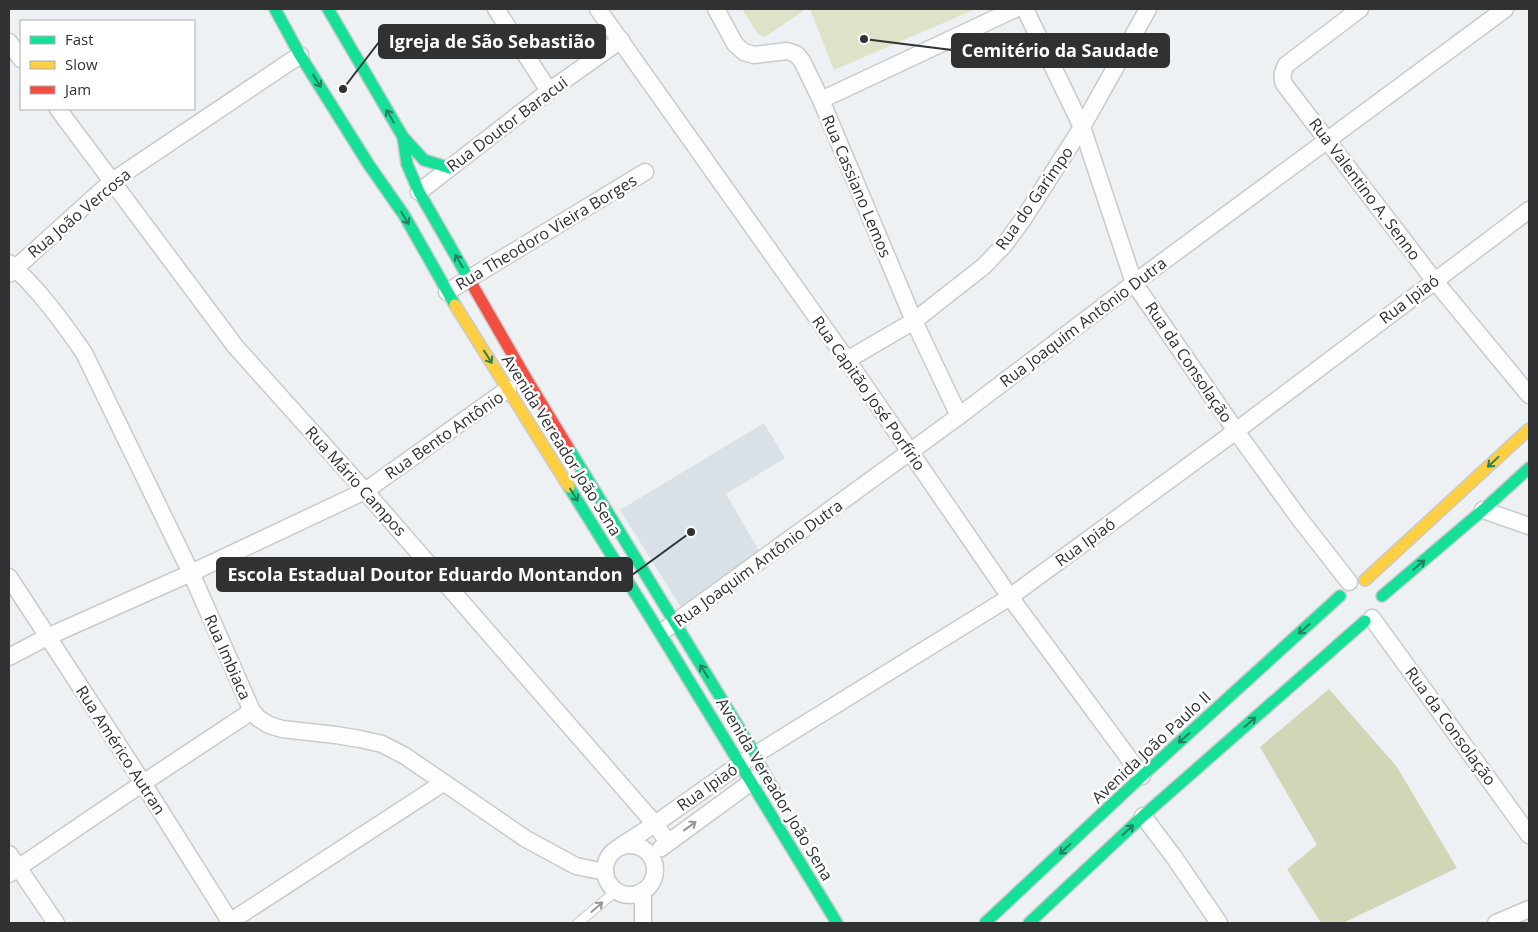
<svg xmlns="http://www.w3.org/2000/svg" width="1538" height="932" font-family="'Open Sans',sans-serif">
	<style>
		.built { fill: #d9e1e7 }
		.green { fill: #dde3c8 }
		.forest { fill: #d1d7b6 }
		.lines { fill: none; stroke-linecap: round; stroke-linejoin: round }
		.lane-casing { stroke: #c8cacc; stroke-width: 11 }
		.street-casing { stroke: #c8cacc; stroke-width: 19 }
		.fast-casing { stroke: #c8cacc; stroke-width: 14 }
		.slow-casing { stroke: #c8cacc; stroke-width: 14 }
		.jam-casing { stroke: #c8cacc; stroke-width: 14 }
		.lane { stroke: #fcfdfd; stroke-width: 9 }
		.street { stroke: #fcfdfd; stroke-width: 16 }
		.fast { stroke: #16e098; stroke-width: 11 }
		.slow { stroke: #ffcf43; stroke-width: 11 }
		.jam { stroke: #f24e42; stroke-width: 11 }
		.oneway { stroke: #248060 }
		.oneway2 { stroke: #969798 }
		.labels { text-anchor: middle; dominant-baseline: central; stroke-width: 5; stroke-linejoin: round; paint-order: stroke }
		.street-label { font-size: 16px; fill: #2f3133; stroke: #fff }
		.leader { fill: none; stroke: #2f3133; stroke-width: 2 }
		.callout-dot { fill: #2f3133; stroke: #fff; stroke-width: 2 }
		.callout { fill: #2f3133; stroke: #2f3133; stroke-width: 2 }
		.callout-label { font-size: 18px; text-anchor: middle; font-weight: bold; fill: #fff }
	</style>
	<rect width="100%" height="100%" fill="#eef1f4"/>
	<!-- built -->
	<path class="built" d="M764,423l21,35 -59,36 35,60 -79,55 -62,-99z"/>
	<!-- green -->
	<g class="green">
		<path d="M742,9h64l-41,28 -7,-3z"/>
		<path d="M810,9h166l-142,61z"/>
	</g>
	<!-- forest -->
	<path class="forest" d="M1329,689l68,78 60,101 -114,55h-22l-34,-54 30,-24 -57,-98z"/>
	<g class="lines">
		<!-- lane casing -->
		<g class="lane-casing">
			<path id="lane" d="M578,923l38,-32"/>
		</g>
		<!-- street casing -->
		<g class="street-casing">
			<g id="street">
				<path d="M496,9l53,82"/>
				<path d="M598,9l249,351 163,237 132,179"/>
				<path d="M716,9l19,35 9,8 10,3 33,-4 9,3 6,7 19,39 93,221 45,95"/>
				<path d="M1025,9l57,118 52,156 102,148 63,87 50,64"/>
				<path d="M1360,9l-74,56c-3,7 -5,12 -2,19l150,196 95,115"/>
				<path d="M9,42l12,17"/>
				<path d="M821,100l194,-91"/>
				<path d="M58,109l177,237 130,145 290,333 13,18"/>
				<path d="M419,192l130,-101 72,-51"/>
				<path d="M9,263c29,25 53,58 75,90l107,220 61,138 6,7 11,7 13,4 54,6 24,4 22,5 23,12 121,83 50,27 29,6"/>
				<path d="M9,274l102,-92 189,-127"/>
				<path d="M447,292l198,-120"/>
				<path d="M847,360l67,-39 70,-55 21,-22 19,-26 58,-91 66,-118"/>
				<path d="M1483,510l46,16"/>
				<path d="M9,577l134,206 88,140"/>
				<path d="M1372,618l157,217"/>
				<path d="M666,629l293,-213 175,-133 371,-274"/>
				<path d="M9,657l38,-20 144,-64 174,-82 143,-102"/>
				<path d="M1143,816l31,41 45,66"/>
				<circle cx="630" cy="870" r="25"/>
				<path d="M621,846l34,-22 85,-60 270,-167 226,-166 293,-221"/>
				<path d="M661,848l97,-71"/>
				<path d="M9,854l47,69"/>
				<path d="M9,874l134,-91 109,-72"/>
				<path d="M228,923l215,-140"/>
				<path d="M643,923v-32"/>
				<path d="M1496,923l33,-14"/>
			</g>
		</g>
		<!-- fast casing -->
		<g class="fast-casing">
			<g id="fast">
				<path d="M275,9l25,46 69,110 35,50 51,90"/>
				<path d="M328,9l75,128 4,27 12,28 54,94"/>
				<path d="M403,137l21,23 26,8"/>
				<path d="M568,447l187,307 9,19 12,20"/>
				<path d="M569,487l91,146 177,290"/>
				<path d="M1382,596l101,-86 46,-42"/>
				<path d="M985,923l157,-147 198,-180"/>
				<path d="M1029,923l114,-107 222,-195"/>
			</g>
		</g>
		<!-- slow casing -->
		<g class="slow-casing">
			<g id="slow">
				<path d="M455,305l114,182"/>
				<path d="M1365,580l164,-151"/>
			</g>
		</g>
		<!-- jam casing -->
		<g class="jam-casing">
			<path id="jam" d="M473,286l53,92 42,69"/>
		</g>
		<!-- lane -->
		<use href="#lane" class="lane"/>
		<!-- street -->
		<use href="#street" class="street"/>
		<!-- fast -->
		<use href="#fast" class="fast"/>
		<!-- slow -->
		<use href="#slow" class="slow"/>
		<!-- jam -->
		<use href="#jam" class="jam"/>
	</g>
	<!-- one-way arrows -->
	<defs><path id="oneway-shaft" d="M-6 0H5M1.5-3L5.5 0L1.5 3" fill="none" stroke-width="1.6" stroke-linecap="round" stroke-linejoin="round" transform="scale(1.25)"/></defs>
	<g class="oneway">
		<use href="#oneway-shaft" transform="translate(317 81) rotate(58)"/>
		<use href="#oneway-shaft" transform="translate(390 116) rotate(-120)"/>
		<use href="#oneway-shaft" transform="translate(405 218) rotate(59)"/>
		<use href="#oneway-shaft" transform="translate(459 261) rotate(-120)"/>
		<use href="#oneway-shaft" transform="translate(488 357) rotate(58)"/>
		<use href="#oneway-shaft" transform="translate(1493 462) rotate(137)"/>
		<use href="#oneway-shaft" transform="translate(574 495) rotate(58)"/>
		<use href="#oneway-shaft" transform="translate(1419 565) rotate(-40)"/>
		<use href="#oneway-shaft" transform="translate(1304 629) rotate(138)"/>
		<use href="#oneway-shaft" transform="translate(704 671) rotate(-122)"/>
		<use href="#oneway-shaft" transform="translate(1250 722) rotate(-41)"/>
		<use href="#oneway-shaft" transform="translate(1184 738) rotate(138)"/>
		<use href="#oneway-shaft" transform="translate(1128 830) rotate(-43)"/>
		<use href="#oneway-shaft" transform="translate(1065 849) rotate(137)"/>
	</g>
	<g class="oneway2">
		<use href="#oneway-shaft" transform="translate(690 826) rotate(-36)"/>
		<use href="#oneway-shaft" transform="translate(597 907) rotate(-41)"/>
	</g>
	<g class="labels">
		<!-- street labels -->
		<g class="street-label">
			<text transform="translate(507 124) rotate(-37)">Rua Doutor Baracui</text>
			<text transform="translate(857 186) rotate(67)">Rua Cassiano Lemos</text>
			<text transform="translate(1365 189) rotate(53)">Rua Valentino A. Senno</text>
			<text transform="translate(1034 198) rotate(-55)">Rua do Garimpo</text>
			<text transform="translate(79 213) rotate(-40)">Rua João Vercosa</text>
			<text transform="translate(546 232) rotate(-31)">Rua Theodoro Vieira Borges</text>
			<text transform="translate(1409 299) rotate(-37)">Rua Ipiaó</text>
			<text transform="translate(1083 322) rotate(-37)">Rua Joaquim Antônio Dutra</text>
			<text transform="translate(1189 362) rotate(56)">Rua da Consolação</text>
			<text transform="translate(869 393) rotate(55)">Rua Capitão José Porfírio</text>
			<text transform="translate(444 435) rotate(-35)">Rua Bento Antônio</text>
			<text transform="translate(562 445) rotate(58)">Avenida Vereador João Sena</text>
			<text transform="translate(356 481) rotate(48)">Rua Mário Campos</text>
			<text transform="translate(1085 542) rotate(-36)">Rua Ipiaó</text>
			<text transform="translate(758 563) rotate(-36)">Rua Joaquim Antônio Dutra</text>
			<text transform="translate(228 657) rotate(66)">Rua Imbiaca</text>
			<text transform="translate(1451 726) rotate(54)">Rua da Consolação</text>
			<text transform="translate(1151 747) rotate(-43)">Avenida João Paulo II</text>
			<text transform="translate(121 750) rotate(57)">Rua Américo Autran</text>
			<text transform="translate(707 787) rotate(-35)">Rua Ipiaó</text>
			<text transform="translate(775 789) rotate(59)">Avenida Vereador João Sena</text>
		</g>
	</g>
	<!-- callouts -->
	<path class="leader" d="M343 89L379 42M864 39L952 50M691 532L632 575"/>
	<g class="callout-dot">
		<circle cx="343" cy="89" r="5"/>
		<circle cx="864" cy="39" r="5"/>
		<circle cx="691" cy="532" r="5"/>
	</g>
	<g class="callout">
		<rect x="379" y="25" width="226" height="33" rx="5"/>
		<rect x="952" y="34" width="217" height="33" rx="5"/>
		<rect x="217" y="558" width="415" height="33" rx="5"/>
	</g>
	<g class="callout-label">
		<text x="492" y="48">Igreja de São Sebastião</text>
		<text x="1060" y="57">Cemitério da Saudade</text>
		<text x="425" y="581">Escola Estadual Doutor Eduardo Montandon</text>
	</g>
	<!-- border -->
	<rect width="1538" height="932" fill="none" stroke="#2f3133" stroke-width="20"/>
	<!-- legend -->
	<rect x="20" y="20" width="175" height="90" fill="#ffffff" stroke="#acadad"/>
	<rect x="30" y="36" width="25" height="8" fill="#16e098" stroke="#acadad"/>
	<text x="65" y="45" font-size="15" fill="#2f3133">Fast</text>
	<rect x="30" y="61" width="25" height="8" fill="#ffcf43" stroke="#acadad"/>
	<text x="65" y="70" font-size="15" fill="#2f3133">Slow</text>
	<rect x="30" y="86" width="25" height="8" fill="#f24e42" stroke="#acadad"/>
	<text x="65" y="95" font-size="15" fill="#2f3133">Jam</text>
</svg>
